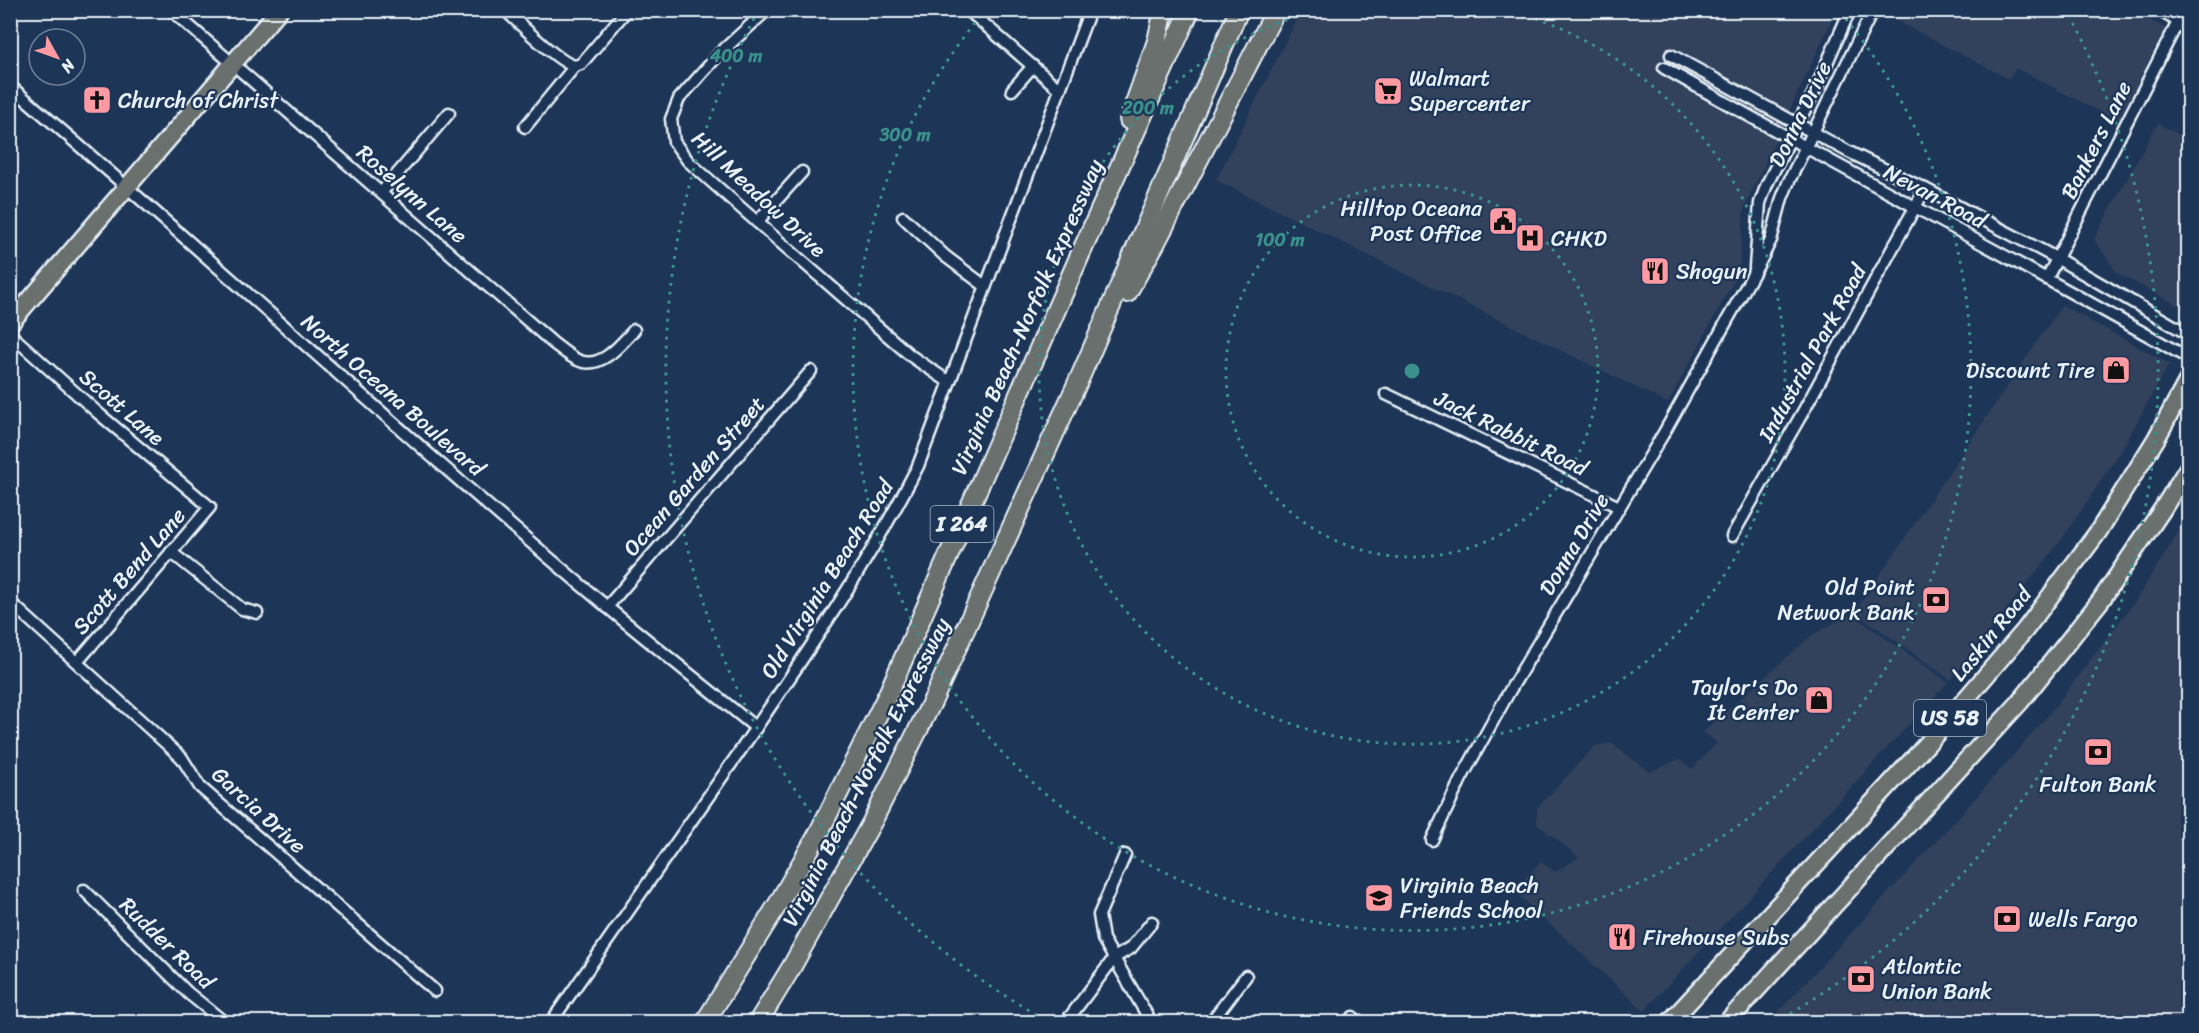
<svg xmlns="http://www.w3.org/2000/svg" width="2199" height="1033" font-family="Sriracha,sans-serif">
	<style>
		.built { fill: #32435d }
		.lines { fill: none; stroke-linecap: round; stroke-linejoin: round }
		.minor-casing { stroke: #e8f1f8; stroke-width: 15 }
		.secondary-casing { stroke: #e8f1f8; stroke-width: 20 }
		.primary-casing { stroke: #e8f1f8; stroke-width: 21 }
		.motorway-casing { stroke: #e8f1f8; stroke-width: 22 }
		.minor { stroke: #1d3557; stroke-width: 10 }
		.secondary { stroke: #1d3557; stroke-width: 15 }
		.primary { stroke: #6b706d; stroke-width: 16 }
		.motorway { stroke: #6b706d; stroke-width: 18 }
		.ring { fill: none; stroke: #3a8f8a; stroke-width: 3; stroke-dasharray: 3 6 }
		.labels { text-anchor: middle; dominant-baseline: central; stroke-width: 4.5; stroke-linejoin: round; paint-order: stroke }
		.shield { fill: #1d3557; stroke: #abb9c8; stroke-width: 1.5 }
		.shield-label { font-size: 21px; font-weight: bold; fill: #e8f1f8 }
		.poi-label { font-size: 22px; fill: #e8f1f8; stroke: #1d3557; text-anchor: start }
		.street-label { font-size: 22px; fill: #e8f1f8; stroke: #1d3557 }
		.centre { fill: #3a8f8a; stroke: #1d3557; stroke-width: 3 }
		.ring-label { font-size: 18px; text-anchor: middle; font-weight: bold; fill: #3a8f8a; stroke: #1d3557; stroke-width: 4.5; stroke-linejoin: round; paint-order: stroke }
	</style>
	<rect width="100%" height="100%" fill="#1d3557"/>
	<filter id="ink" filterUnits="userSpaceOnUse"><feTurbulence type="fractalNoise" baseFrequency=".0167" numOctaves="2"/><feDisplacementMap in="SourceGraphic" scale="12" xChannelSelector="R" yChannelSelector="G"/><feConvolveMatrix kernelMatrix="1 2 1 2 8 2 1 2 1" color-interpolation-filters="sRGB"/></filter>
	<g filter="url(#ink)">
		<!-- built -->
		<g class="built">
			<path d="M1301,11h535l-92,197 -5,63 -71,132 -452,-223z"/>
			<path d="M1892,11h241l32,17 -47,93 -102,-53 -7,11 -120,-62z"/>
			<path d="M2158,123l30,17v166l-2,4 -69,-37 -23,-34z"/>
			<path d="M2062,305l107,59 -47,85 -60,90 -111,141 -96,-68z"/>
			<path d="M2188,517v505h-419l195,-211 82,-93 88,-115z"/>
			<path d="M1851,614l97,68 -304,329 -131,-121 28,-28 14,10 24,-15 -42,-33v-16l58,-62 16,-3 39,29 30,-13 12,10 25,-26 -14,-11 109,-97z"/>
		</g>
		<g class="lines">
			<!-- minor casing -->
			<g class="minor-casing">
				<g id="minor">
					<path d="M171,10l382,333c8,6 18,15 27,18 22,8 41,-17 54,-31"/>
					<path d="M505,10c14,13 55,54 70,56"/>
					<path d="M767,10l-46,42 -42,47 -8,20 3,23 14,19 69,61 154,134 38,26"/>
					<path d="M968,10l91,79"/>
					<path d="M1671,55l178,97 76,37 133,70 130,75"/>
					<path d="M1664,68c173,99 351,191 524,290"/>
					<path d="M10,86c201,171 394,351 596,520 49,41 100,81 150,122"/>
					<path d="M1012,90l21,-24"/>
					<path d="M525,127l50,-61 6,-2 46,-54"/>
					<path d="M381,193l68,-80"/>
					<path d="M903,217l42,39 40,30"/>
					<path d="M757,222l45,-50"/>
					<path d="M1755,267l5,-64 7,-19 49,-96 34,-78"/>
					<path d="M2047,278l132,-258"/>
					<path d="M10,334l88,79 112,94 -132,154"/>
					<path d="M1386,394l233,113"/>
					<path d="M1732,536l72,-126 121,-221"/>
					<path d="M171,552l71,57 15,4"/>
					<path d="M10,602l172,156 18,29 235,204"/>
					<path d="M607,607l204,-236"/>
					<path d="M1432,840l29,-61 48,-87 156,-261 96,-171 10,-20 11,-42 7,-17 84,-171"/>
					<path d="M1125,855l-26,60 4,24 48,83"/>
					<path d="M84,890l104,103 36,29"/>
					<path d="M551,1022c62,-89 125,-178 187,-268 64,-94 128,-186 180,-288l172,-456"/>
					<path d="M1066,1022l48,-64 17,-10 21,-26"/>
					<path d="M1211,1022l35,-46"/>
					<path d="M1349,1022l4,-5"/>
				</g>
			</g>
			<!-- secondary casing -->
			<g class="secondary-casing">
				<path id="secondary" d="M2164,10l24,15"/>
			</g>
			<!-- primary casing -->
			<g class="primary-casing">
				<g id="primary">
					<path d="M10,323l269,-313"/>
					<path d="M1670,1022l258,-279 97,-113 73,-98 58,-93 32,-59"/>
					<path d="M1727,1022l293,-320 81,-102 61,-90 26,-42"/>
				</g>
			</g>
			<!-- motorway casing -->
			<g class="motorway-casing">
				<g id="motorway">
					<path d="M1129,120l28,-79 7,-31"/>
					<path d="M1127,293l28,-49 121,-234"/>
					<path d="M705,1022l73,-118 39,-68 71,-142 192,-439 110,-245"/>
					<path d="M758,1022l33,-54 81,-146 61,-122 148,-325 158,-365"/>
				</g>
			</g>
			<!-- minor -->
			<use href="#minor" class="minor"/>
			<!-- secondary -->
			<use href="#secondary" class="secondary"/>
			<!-- primary -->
			<use href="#primary" class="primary"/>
			<!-- motorway -->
			<use href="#motorway" class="motorway"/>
		</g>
	</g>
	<!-- distance rings -->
	<g class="ring">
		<circle cx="1412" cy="371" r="186"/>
		<path d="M1509 11A373 373 0 1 1 1315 11"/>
		<path d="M1840 12A559 559 0 1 1 984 12"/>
		<path d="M1045 1020A746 746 0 0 1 756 15M2068 15A746 746 0 0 1 1779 1020"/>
	</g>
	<!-- icons -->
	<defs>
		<g id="supermarket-square" transform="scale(1.5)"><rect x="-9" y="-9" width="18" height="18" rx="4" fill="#ff9aa2" stroke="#1d3557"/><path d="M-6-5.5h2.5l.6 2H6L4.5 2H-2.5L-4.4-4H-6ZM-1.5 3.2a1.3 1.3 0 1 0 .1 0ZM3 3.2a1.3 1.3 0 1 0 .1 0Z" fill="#111"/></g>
		<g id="church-square" transform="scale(1.5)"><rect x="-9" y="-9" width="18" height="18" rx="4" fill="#ff9aa2" stroke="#1d3557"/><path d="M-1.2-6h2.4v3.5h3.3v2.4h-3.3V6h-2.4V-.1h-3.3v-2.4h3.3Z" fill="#111"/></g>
		<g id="civic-square" transform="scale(1.5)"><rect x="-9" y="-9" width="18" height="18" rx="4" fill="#ff9aa2" stroke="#1d3557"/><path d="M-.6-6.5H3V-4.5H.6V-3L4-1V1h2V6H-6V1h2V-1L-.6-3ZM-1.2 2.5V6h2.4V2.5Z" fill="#111"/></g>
		<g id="hospital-square" transform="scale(1.5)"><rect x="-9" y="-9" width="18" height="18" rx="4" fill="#ff9aa2" stroke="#1d3557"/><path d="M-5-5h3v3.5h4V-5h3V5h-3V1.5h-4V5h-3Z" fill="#111"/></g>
		<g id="restaurant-square" transform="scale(1.5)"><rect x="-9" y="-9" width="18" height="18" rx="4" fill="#ff9aa2" stroke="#1d3557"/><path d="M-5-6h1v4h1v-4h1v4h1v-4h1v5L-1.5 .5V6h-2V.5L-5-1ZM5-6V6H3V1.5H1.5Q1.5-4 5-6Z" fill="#111"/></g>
		<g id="shop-square" transform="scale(1.5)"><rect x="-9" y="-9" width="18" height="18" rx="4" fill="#ff9aa2" stroke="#1d3557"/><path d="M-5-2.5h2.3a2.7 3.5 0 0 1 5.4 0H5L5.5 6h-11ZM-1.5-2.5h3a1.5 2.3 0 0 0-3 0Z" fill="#111"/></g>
		<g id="bank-square" transform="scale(1.5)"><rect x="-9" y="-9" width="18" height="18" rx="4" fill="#ff9aa2" stroke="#1d3557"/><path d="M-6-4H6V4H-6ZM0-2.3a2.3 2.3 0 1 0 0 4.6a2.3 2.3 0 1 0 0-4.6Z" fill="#111"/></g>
		<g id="school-square" transform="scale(1.5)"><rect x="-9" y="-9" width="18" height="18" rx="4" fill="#ff9aa2" stroke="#1d3557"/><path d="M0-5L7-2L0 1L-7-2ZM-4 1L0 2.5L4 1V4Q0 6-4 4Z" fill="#111"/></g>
	</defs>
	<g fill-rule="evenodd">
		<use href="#supermarket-square" x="1388" y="91"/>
		<use href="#church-square" x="97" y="100"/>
		<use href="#civic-square" x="1503" y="221"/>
		<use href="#hospital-square" x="1530" y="238"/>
		<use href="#restaurant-square" x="1655" y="271"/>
		<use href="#shop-square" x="2116" y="370"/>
		<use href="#bank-square" x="1936" y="600"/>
		<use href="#shop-square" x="1819" y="700"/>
		<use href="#bank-square" x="2098" y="752"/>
		<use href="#school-square" x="1379" y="898"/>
		<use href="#bank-square" x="2007" y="919"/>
		<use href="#restaurant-square" x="1622" y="937"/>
		<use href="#bank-square" x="1861" y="979"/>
	</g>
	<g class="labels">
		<!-- shield labels -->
		<g class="shield">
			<rect x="930.5" y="506" width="63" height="36" rx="4.5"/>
			<rect x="1914" y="700" width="72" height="36" rx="4.5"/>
		</g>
		<g class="shield-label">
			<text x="962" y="524">I 264</text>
			<text x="1950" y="718">US 58</text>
		</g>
		<!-- poi labels -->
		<g class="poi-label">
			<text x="1409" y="78">Walmart<tspan x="1409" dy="25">Supercenter</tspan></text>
			<text x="118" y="100">Church of Christ</text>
			<text x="1482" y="208" text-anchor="end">Hilltop Oceana<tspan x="1482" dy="25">Post Office</tspan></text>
			<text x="1551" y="238">CHKD</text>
			<text x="1676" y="271">Shogun</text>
			<text x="2095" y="370" text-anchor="end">Discount Tire</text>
			<text x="1915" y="587" text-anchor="end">Old Point<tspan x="1915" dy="25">Network Bank</tspan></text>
			<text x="1798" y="687" text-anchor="end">Taylor's Do<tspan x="1798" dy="25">It Center</tspan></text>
			<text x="2098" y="784" text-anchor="middle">Fulton Bank</text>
			<text x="1400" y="885">Virginia Beach<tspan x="1400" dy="25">Friends School</tspan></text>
			<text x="2028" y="919">Wells Fargo</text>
			<text x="1643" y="937">Firehouse Subs</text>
			<text x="1882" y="966">Atlantic<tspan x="1882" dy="25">Union Bank</tspan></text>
		</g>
		<!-- street labels -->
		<g class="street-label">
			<text transform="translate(1800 114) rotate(-64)">Donna Drive</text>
			<text transform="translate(2096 140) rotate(-63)">Bankers Lane</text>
			<text transform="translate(412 194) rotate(41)">Roselynn Lane</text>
			<text transform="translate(759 194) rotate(43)">Hill Meadow Drive</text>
			<text transform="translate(1935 196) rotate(28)">Nevan Road</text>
			<text transform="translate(1027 317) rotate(-66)">Virginia Beach-Norfolk Expressway</text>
			<text transform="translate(1812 353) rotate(-61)">Industrial Park Road</text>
			<text transform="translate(393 395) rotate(41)">North Oceana Boulevard</text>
			<text transform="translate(122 407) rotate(41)">Scott Lane</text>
			<text transform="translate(1511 433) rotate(26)">Jack Rabbit Road</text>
			<text transform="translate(694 476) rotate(-49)">Ocean Garden Street</text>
			<text transform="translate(1574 544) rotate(-59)">Donna Drive</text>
			<text transform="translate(129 571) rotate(-49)">Scott Bend Lane</text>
			<text transform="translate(827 579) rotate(-58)">Old Virginia Beach Road</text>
			<text transform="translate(1991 634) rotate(-51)">Laskin Road</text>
			<text transform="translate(866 772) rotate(-63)">Virginia Beach-Norfolk Expressway</text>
			<text transform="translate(259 810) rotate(42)">Garcia Drive</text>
			<text transform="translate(167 943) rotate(44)">Rudder Road</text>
		</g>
	</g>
	<circle cx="1412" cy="371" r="9" class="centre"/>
	<g class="ring-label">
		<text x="736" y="62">400 m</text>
		<text x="1148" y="114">200 m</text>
		<text x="905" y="141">300 m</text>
		<text x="1280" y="246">100 m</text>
	</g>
	<!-- margin -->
	<rect width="2199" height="1033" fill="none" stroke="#1d3557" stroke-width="36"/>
	<rect x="18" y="18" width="2163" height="997" fill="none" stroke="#e8f1f8" stroke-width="2" filter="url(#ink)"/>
	<!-- north arrow -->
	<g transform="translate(57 57) rotate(130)"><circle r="28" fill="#1d3557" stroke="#6e8097" stroke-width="1.5"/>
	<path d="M0-4.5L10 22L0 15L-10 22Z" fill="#ff9aa2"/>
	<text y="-9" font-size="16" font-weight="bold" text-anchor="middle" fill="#e8f1f8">N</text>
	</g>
</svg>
